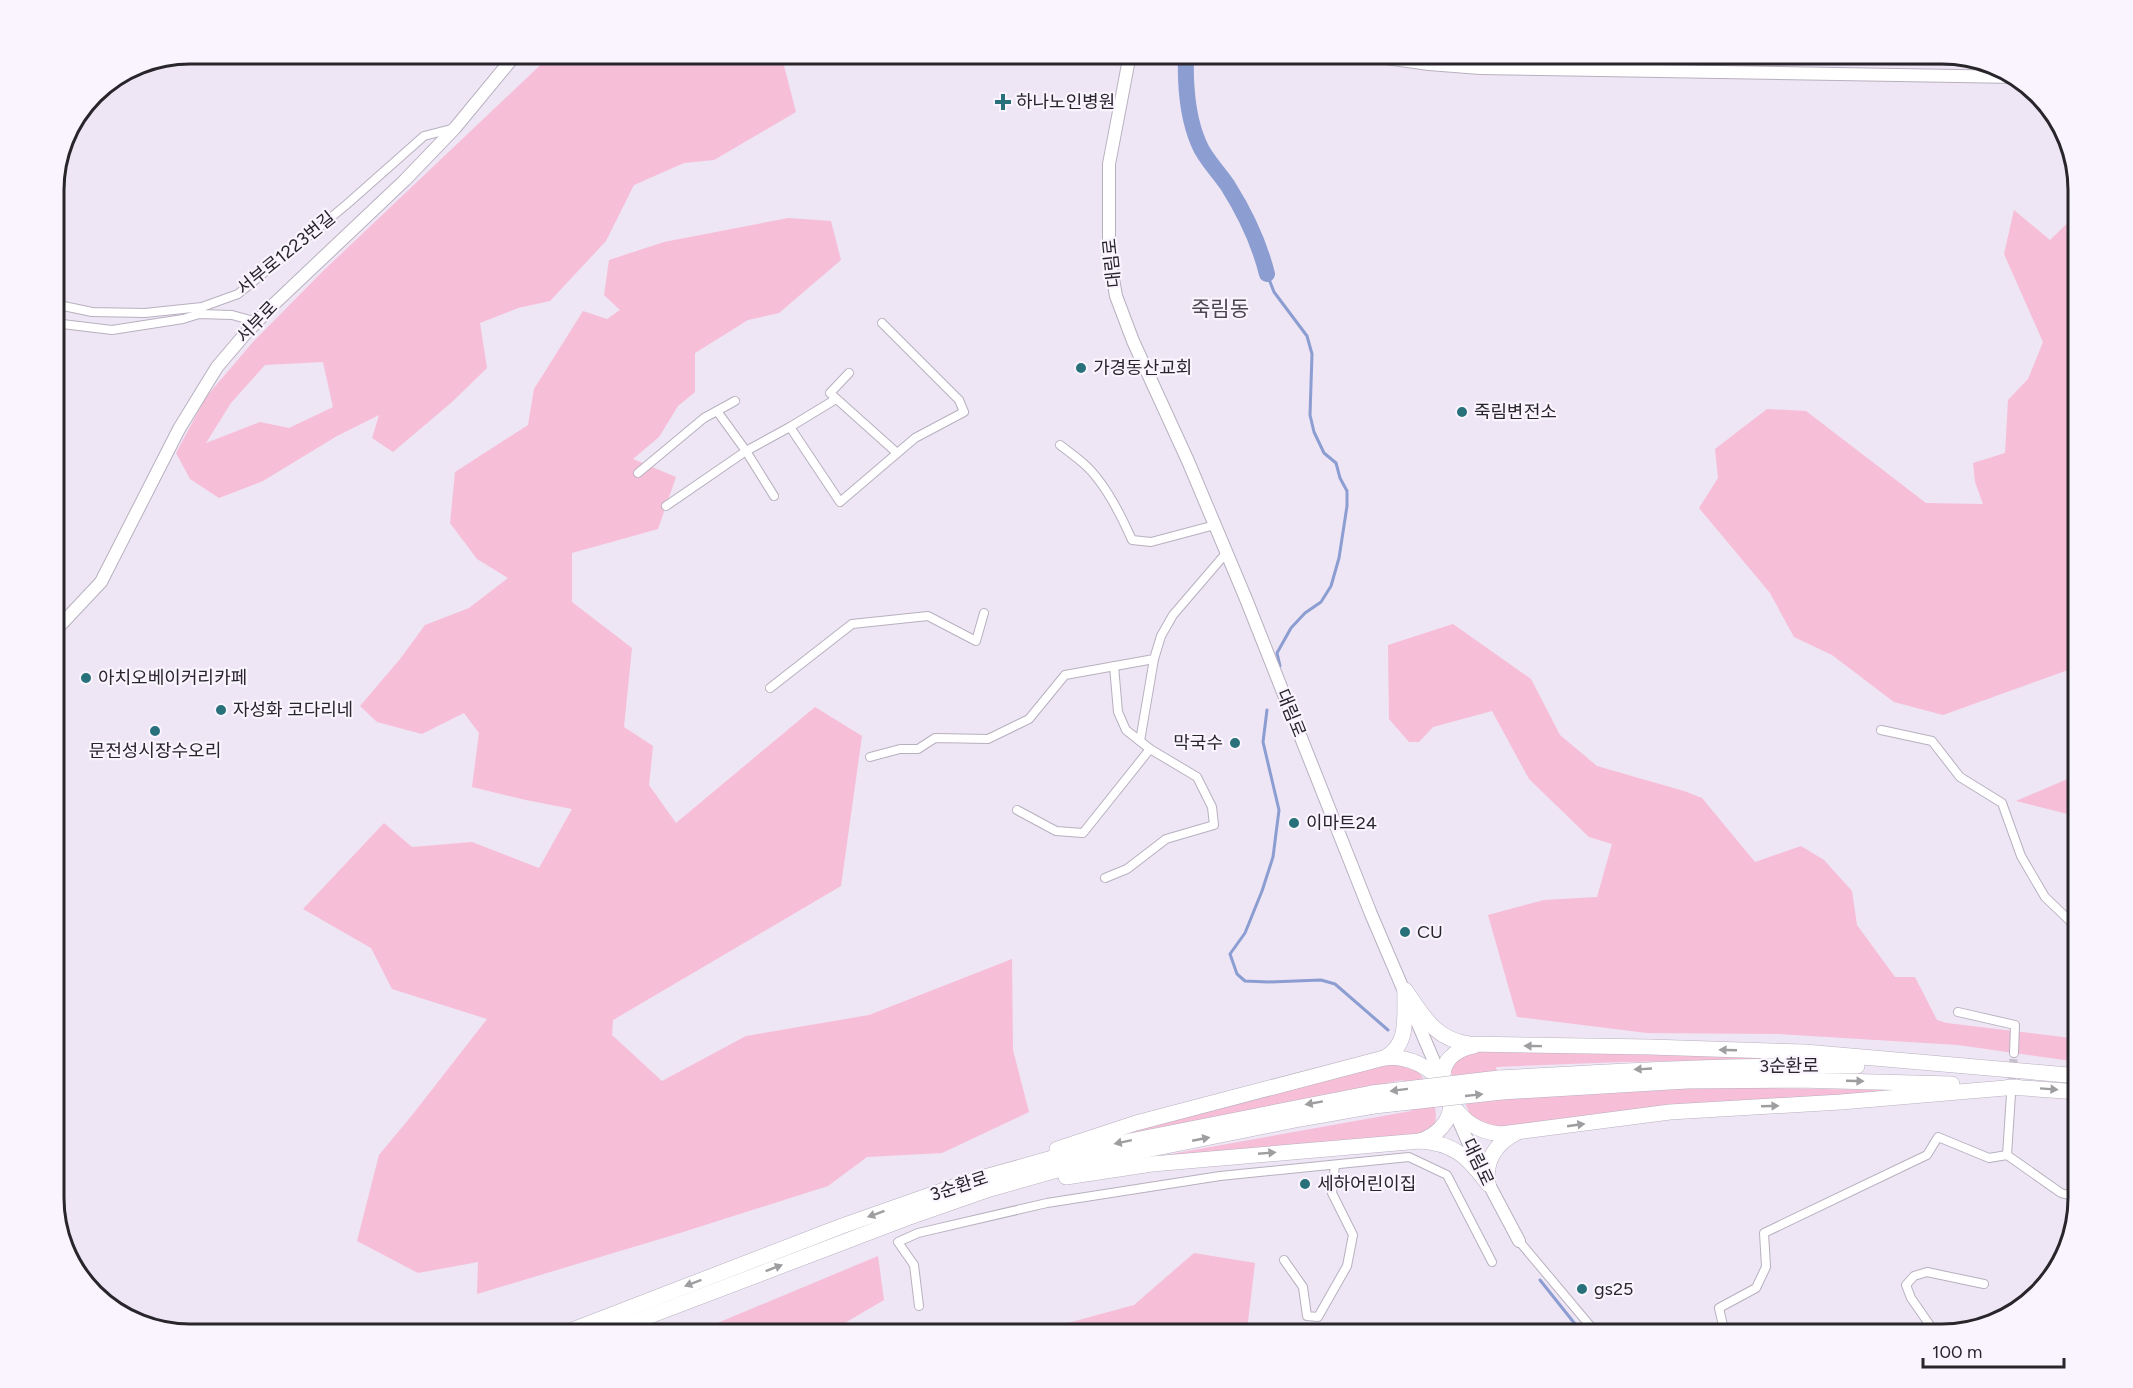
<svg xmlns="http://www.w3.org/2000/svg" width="2133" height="1388" font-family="Figtree,'Noto Sans KR',sans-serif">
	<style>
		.green { fill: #f7bed7; fill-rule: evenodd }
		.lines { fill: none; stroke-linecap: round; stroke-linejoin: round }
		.stream { stroke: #8b9dd1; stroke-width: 3 }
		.river { stroke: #8b9dd1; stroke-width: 16 }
		.street-tunnel { stroke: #c6bfcd; stroke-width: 8; stroke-dasharray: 8 4; stroke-linecap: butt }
		.street-casing { stroke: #b8b0bf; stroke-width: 10 }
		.secondary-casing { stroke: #b8b0bf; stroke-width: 14 }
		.highway-casing { stroke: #b8b0bf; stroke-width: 16 }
		.street { stroke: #fff; stroke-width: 8 }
		.secondary { stroke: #fff; stroke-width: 12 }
		.highway { stroke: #fff; stroke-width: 15 }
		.highway-bridge-casing { stroke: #b8b0bf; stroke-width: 16; stroke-linecap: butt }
		.highway-bridge { stroke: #fff; stroke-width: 15 }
		.oneway { fill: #9e9da0 }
		.poi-dot { fill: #28717b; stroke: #f9f4fe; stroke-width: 2 }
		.labels { text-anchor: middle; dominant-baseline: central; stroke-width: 4.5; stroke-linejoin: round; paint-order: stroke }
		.poi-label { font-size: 18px; fill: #28252b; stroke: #f9f4fe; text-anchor: start }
		.street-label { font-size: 18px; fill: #28252b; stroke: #f9f4fe }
		.quarter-label { font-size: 21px; fill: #4c4552; stroke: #f9f4fe }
		.rim { fill: none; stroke: #28252b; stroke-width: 3 }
	</style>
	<rect width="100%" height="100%" fill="#eee5f5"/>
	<!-- green -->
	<g class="green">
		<path d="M552,54h194l4,2 32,2 14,54 -82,48 -30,3 -50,22 -28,56 -56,60 -32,7 -38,15 7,45 -35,34 -59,50 -21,-14 7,-23 -42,21 -74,45 -44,17 -29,-19 -14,-26 30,-56 47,-55 68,-69zM323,362l10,45 -44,21 -29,-6 -54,21 25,-40 34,-38z"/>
		<path d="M2014,210l36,30 29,-28v454l-136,49 -49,-13 -62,-47 -38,-18 -24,-44 -71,-85 19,-30 -3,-29 52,-40 39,2 120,92 57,1 -8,-22 -2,-19 32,-10 3,-53 20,-21 15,-37 -39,-88z"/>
		<path d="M788,218l43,3 10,39 -62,53 -31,7 -53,33v39l-17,14 -19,31 -26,22 43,18 -18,52 -86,24v49l60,46 -8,79 29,19 -4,39 27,38 139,-116 47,29 -21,150 -228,134 -1,15 50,46 84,-45 123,-21 143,-56 1,91 16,62 -87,41 -75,4 -39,29 -148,47 -203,61 1,-32 -60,11 -61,-32 22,-86 34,-41 74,-95 -95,-30 -21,-41 -68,-39 81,-86 28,24 60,-5 67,26 33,-59 -46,-9 -54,-13 7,-54 -15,-20 -42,21 -45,-12 -17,-16 40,-47 25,-34 44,-17 39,-30 -31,-19 -27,-36 5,-51 73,-47 6,-36 49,-78 24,8 13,-9 -16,-15 5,-35 55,-18z"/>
		<path d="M1453,624l78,55 29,56 37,31 87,25 18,7 53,64 46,-16 23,14 28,31 5,34 38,52h20l22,43 10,3 132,16v23l-121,-17 -180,-11 -131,-1 -130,-16 -29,-102 56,-15 53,-3 15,-53 -23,-7 -60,-58 -37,-68 -59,16 -14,15h-10l-20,-23 -1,-74z"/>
		<path d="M2079,774v43l-63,-16z"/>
		<path d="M1503,1049l354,9 -237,4 -124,5 7,32 98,-9 111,-3 171,3 1,4 -392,34 -21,-12 -21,-46 2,-7 16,-11z"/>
		<path d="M1385,1064c10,0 24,0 32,7 10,8 24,42 17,53 -2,4 -7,7 -10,10l-292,27 279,-50 -8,-31 -283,55 68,-21z"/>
		<path d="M1194,1253l61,10 -8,67 -3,4h-217l107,-29z"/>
		<path d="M878,1256l6,44 -58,34h-135z"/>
	</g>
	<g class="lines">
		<!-- stream -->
		<g class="stream">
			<path d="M1267,274l7,18 33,44 5,18 -2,61 4,17 10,21 12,10 4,15 7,13v15l-8,52 -8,28 -10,16 -16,11 -14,15 -14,25 3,13"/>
			<path d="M1267,710l-4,32 16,68 -6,47 -11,34 -17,42 -15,21 7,20 8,7 23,1 53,-2 14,4 53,46"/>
			<path d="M1540,1280l43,54"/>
		</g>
		<!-- river -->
		<path class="river" d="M1186,54c-1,30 1,63 13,90 6,15 20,28 29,42 17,27 31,56 39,88"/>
		<!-- street-tunnel -->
		<path class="street-tunnel" d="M2011,1091l3,-38"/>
		<!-- street casing -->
		<g class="street-casing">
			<g id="street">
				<path d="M54,304l38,8 53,1 57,-6 36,-13 108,-89 78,-69 31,-8"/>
				<path d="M54,323l58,7 71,-11 16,-5 33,1 25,7"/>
				<path d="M849,373l-19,20 67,60"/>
				<path d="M717,411l29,40 28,45"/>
				<path d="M790,427l46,-28"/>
				<path d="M1060,445c8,6 16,12 23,18 21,18 38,52 49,77l19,2 64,-17"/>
				<path d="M638,473l66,-55 31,-17"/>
				<path d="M666,506l80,-55 44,-24 50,75 75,-64 49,-26 -5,-12 -77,-77"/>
				<path d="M770,688l82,-64 76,-8 48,25 8,-28"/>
				<path d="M1881,730l51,11 28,36 42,26 19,53 24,41 25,24 9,3"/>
				<path d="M1140,741l14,-82"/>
				<path d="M870,757l30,-8h18l17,-11 53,1 41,-20 36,-44 89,-16 7,-23 12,-21 54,-63"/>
				<path d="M1017,810l39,21 27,2 67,-84"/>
				<path d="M1105,878l22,-9 39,-30 48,-14 -2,-18 -15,-30 -47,-28 -24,-19 -8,-18 -4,-46"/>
				<path d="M1958,1012l57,13 -1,28"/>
				<path d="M2007,1155l4,-61"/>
				<path d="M1519,1241l78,93"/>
				<path d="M1284,1260l19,27 4,29 11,1 29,-51 6,-31 -21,-42 3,-28"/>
				<path d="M919,1306l-5,-41 -16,-23 20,-9 129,-30 173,-27 189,-19 38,18 45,87"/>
				<path d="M1725,1334l-6,-26 37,-20 10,-21 -2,-34 163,-78 11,-18 51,21 18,-3 54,38 18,5"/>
				<path d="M1936,1334l-25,-36 -5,-13 8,-9 13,-4 57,12"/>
			</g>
		</g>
		<!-- secondary casing -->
		<g class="secondary-casing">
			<g id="secondary">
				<path d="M1130,54l-21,110v92l7,40 17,45 55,120 58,138 125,315 71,166"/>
				<path d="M1358,54l71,10 51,4 537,9"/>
				<path d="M1542,54l417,5"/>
				<path d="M54,632l47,-50 78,-153 38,-62 28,-33 28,-29 132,-125 50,-52 61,-74"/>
				<path d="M1454,1110l22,50 43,81"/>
			</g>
		</g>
		<!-- highway casing -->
		<g class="highway-casing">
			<g id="highway">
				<path d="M1405,990c19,26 29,49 64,54l181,3 155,5 274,24"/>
				<path d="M1384,1058c26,-13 20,-42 21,-68"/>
				<path d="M1499,1078c119,-7 239,-14 358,-12"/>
				<path d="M1443,1082c-2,-21 11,-32 31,-36"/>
				<path d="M2009,1087l70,5"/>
				<path d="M1502,1092l185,-11 111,-1 154,4"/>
				<path d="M1451,1103c13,19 27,29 50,31l169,-22 171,-10 176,-15"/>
				<path d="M1420,1141c17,-6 31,-19 31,-38"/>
				<path d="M1057,1149l79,-26 248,-65c23,-3 43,8 59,24"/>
				<path d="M1066,1177l86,-13 268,-23c34,2 48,16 68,43"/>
				<path d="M1488,1184c-4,-23 8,-41 28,-51"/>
				<path d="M562,1334l280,-108 125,-44 89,-25 64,-14 252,-50"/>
				<path d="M602,1334l305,-116 83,-29 92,-26 218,-44 74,-13"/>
			</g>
		</g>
		<!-- street -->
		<use href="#street" class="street"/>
		<!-- secondary -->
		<use href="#secondary" class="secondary"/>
		<!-- highway -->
		<use href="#highway" class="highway"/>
		<!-- highway-bridge casing -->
		<g class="highway-bridge-casing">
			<g id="highway-bridge">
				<path d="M1372,1093l127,-15"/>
				<path d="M1374,1106l128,-14"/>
			</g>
		</g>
		<!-- highway-bridge -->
		<use href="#highway-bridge" class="highway-bridge"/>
	</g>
	<!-- one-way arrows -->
	<defs><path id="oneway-solid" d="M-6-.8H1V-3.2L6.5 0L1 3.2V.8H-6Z" transform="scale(1.5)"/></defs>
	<g class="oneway">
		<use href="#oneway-solid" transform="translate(1533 1046) rotate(-179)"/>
		<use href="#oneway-solid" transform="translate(1728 1050) rotate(-178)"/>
		<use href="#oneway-solid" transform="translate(1643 1069) rotate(177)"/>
		<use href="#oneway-solid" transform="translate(1855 1081) rotate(2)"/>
		<use href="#oneway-solid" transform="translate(2049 1089) rotate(4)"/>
		<use href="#oneway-solid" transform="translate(1399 1090) rotate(173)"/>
		<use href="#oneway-solid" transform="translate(1474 1095) rotate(-6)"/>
		<use href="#oneway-solid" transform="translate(1314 1103) rotate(170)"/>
		<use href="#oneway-solid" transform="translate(1770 1106) rotate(-2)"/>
		<use href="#oneway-solid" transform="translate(1576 1125) rotate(-8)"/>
		<use href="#oneway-solid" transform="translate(1201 1139) rotate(-11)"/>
		<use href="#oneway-solid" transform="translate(1123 1142) rotate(168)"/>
		<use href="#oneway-solid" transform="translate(1267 1153) rotate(-5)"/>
		<use href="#oneway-solid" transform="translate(876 1214) rotate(160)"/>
		<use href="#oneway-solid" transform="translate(774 1268) rotate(-21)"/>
		<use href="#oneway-solid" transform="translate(693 1283) rotate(159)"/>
	</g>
	<!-- markers -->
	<g class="poi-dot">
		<path d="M1000 93h6v6h6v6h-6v6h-6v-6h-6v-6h6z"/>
		<circle cx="1081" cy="368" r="6"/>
		<circle cx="1462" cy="412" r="6"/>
		<circle cx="86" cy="678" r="6"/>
		<circle cx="221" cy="710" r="6"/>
		<circle cx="155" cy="731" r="6"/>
		<circle cx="1235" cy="743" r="6"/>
		<circle cx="1294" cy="823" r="6"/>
		<circle cx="1405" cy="932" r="6"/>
		<circle cx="1305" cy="1184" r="6"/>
		<circle cx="1582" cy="1289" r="6"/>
	</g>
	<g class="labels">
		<!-- poi labels -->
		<g class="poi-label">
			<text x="1016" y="102">하나노인병원</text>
			<text x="1093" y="368">가경동산교회</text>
			<text x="1474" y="412">죽림변전소</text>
			<text x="98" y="678">아치오베이커리카페</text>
			<text x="233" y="710">자성화 코다리네</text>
			<text x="1223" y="743" text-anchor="end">막국수</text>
			<text x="155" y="751" text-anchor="middle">문전성시장수오리</text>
			<text x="1306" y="823">이마트24</text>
			<text x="1417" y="932">CU</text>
			<text x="1317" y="1184">세하어린이집</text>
			<text x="1594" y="1289">gs25</text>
		</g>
		<!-- street labels -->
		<g class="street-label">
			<text transform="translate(286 253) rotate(-39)">서부로1223번길</text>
			<text transform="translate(1112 263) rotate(-96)">대림로</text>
			<text transform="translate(257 322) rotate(-46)">서부로</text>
			<text transform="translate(1291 713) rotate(68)">대림로</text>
			<text x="1789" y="1066">3순환로</text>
			<text transform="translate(1478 1162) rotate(65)">대림로</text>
			<text transform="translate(959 1186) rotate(-18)">3순환로</text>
		</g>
		<!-- quarter labels -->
		<g class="quarter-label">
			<text x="1220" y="308">죽림동</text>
		</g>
	</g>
	<!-- crop -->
	<path d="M0 0H2133V1388H0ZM190 64H1942A126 126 0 0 1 2068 190V1198A126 126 0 0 1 1942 1324H190A126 126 0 0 1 64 1198V190A126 126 0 0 1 190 64Z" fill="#f9f4fe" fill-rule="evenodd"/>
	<path class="rim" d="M190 64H1942A126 126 0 0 1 2068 190V1198A126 126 0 0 1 1942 1324H190A126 126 0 0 1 64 1198V190A126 126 0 0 1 190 64Z"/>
	<!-- scale -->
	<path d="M1923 1358v9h141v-9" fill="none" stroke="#28252b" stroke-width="3"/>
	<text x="1932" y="1358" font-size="18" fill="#28252b" stroke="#f9f4fe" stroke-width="4.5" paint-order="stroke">100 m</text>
</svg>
